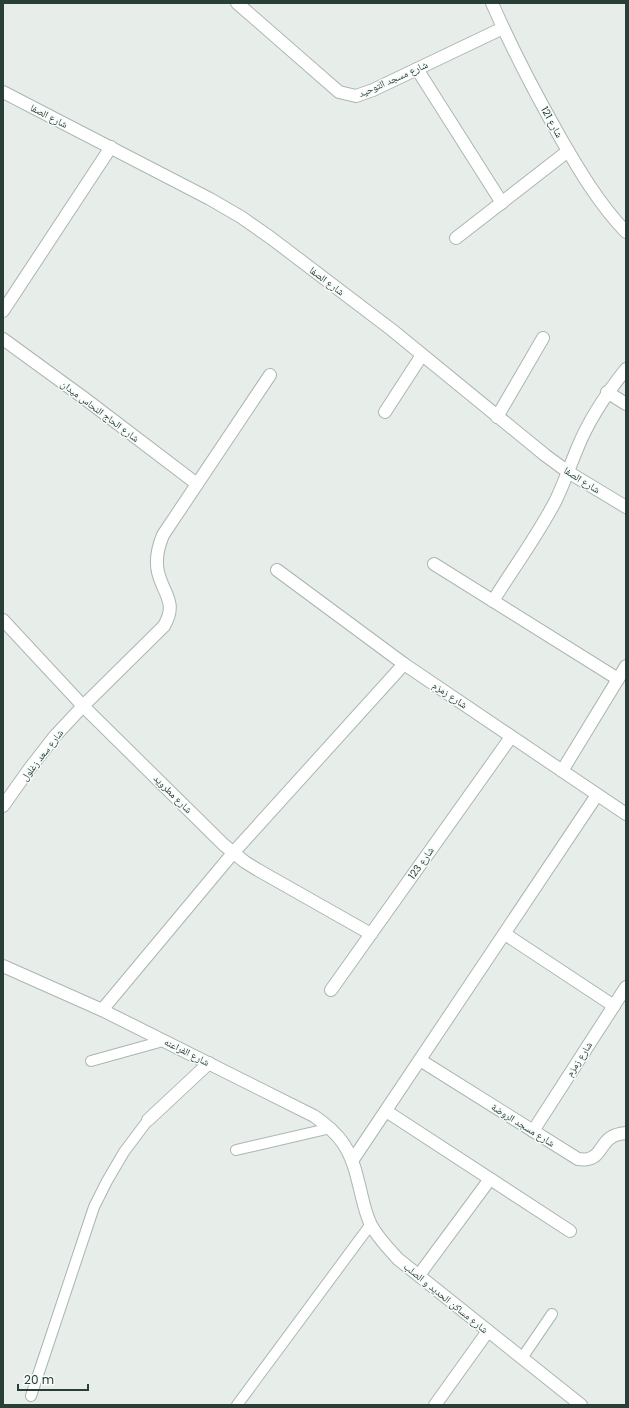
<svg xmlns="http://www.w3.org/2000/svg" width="629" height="1408" font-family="Poppins,'Noto Naskh Arabic',sans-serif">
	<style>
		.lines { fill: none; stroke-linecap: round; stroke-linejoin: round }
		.service-casing { stroke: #aab6b1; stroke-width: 12 }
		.minor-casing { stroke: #aab6b1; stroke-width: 14 }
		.service { stroke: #fff; stroke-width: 10 }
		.minor { stroke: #fff; stroke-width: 12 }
		.labels { text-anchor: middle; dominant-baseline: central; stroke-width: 3; stroke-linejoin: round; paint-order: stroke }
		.street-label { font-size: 10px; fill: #273f37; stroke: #f7fbf9 }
	</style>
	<rect width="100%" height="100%" fill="#e7eeea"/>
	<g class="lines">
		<!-- service casing -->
		<g class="service-casing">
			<g id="service">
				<path d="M91,1061l72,-20"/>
				<path d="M236,1150l95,-22"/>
				<path d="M522,1358l30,-44"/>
				<path d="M31,1396l63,-189 13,-26 17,-29 24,-32"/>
				<path d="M237,1405l134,-181"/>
			</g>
		</g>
		<!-- minor casing -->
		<g class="minor-casing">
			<g id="minor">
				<path d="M237,3l102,89 17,4 17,-6 130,-62"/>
				<path d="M492,3c20,46 43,90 68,134 19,33 39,67 66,95"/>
				<path d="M417,69l85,134"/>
				<path d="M3,92l207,107 31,18 30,21 121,92 153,125 23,17 58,35"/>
				<path d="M456,238l112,-87"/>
				<path d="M3,311l108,-164"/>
				<path d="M3,339l81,59 113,86"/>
				<path d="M607,392l19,12"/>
				<path d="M385,412l37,-57"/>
				<path d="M497,417l46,-79"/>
				<path d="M434,564l184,115"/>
				<path d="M277,570l127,94 222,150"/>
				<path d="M493,601c21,-34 45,-66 63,-101 8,-17 14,-34 21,-51 12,-30 29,-55 49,-80"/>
				<path d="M3,620l80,86 141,139 21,17 13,8 113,64"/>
				<path d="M562,771l64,-105"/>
				<path d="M3,806l27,-38 25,-32 28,-30 81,-80c14,-24 -1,-32 -6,-54 -3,-13 0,-25 5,-37l107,-160"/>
				<path d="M505,934l109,72"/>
				<path d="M3,966l99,44 212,106c26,18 37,33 44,65 4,14 6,30 13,44 7,13 17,23 27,34l183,146"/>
				<path d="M331,990l180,-253"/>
				<path d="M102,1010l131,-157 171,-189"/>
				<path d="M420,1060l158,99c3,0 7,1 10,0 17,-4 11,-24 38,-26"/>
				<path d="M386,1111l184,120"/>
				<path d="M148,1120l61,-57"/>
				<path d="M533,1131l93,-144"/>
				<path d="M352,1161l245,-366"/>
				<path d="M419,1275l71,-96"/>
				<path d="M435,1405l53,-74"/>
			</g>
		</g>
		<!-- service -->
		<use href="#service" class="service"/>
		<!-- minor -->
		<use href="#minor" class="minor"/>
	</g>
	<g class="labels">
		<!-- street labels -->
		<g class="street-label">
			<text transform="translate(393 79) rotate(-24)">شارع مسجد التوحيد</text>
			<text transform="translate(49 116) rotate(27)">شارع الصفا</text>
			<text transform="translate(552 122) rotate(61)">شارع 121</text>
			<text transform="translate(327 281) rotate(37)">شارع الصفا</text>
			<text transform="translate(100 411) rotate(37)">شارع الحاج النحاس ميدان</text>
			<text transform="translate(582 480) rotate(32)">شارع الصفا</text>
			<text transform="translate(450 695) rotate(34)">شارع زمزم</text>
			<text transform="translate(42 755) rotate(-52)">شارع سعد زغلول</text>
			<text transform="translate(173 794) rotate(45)">شارع مطرويد</text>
			<text transform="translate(421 863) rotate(-55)">شارع 123</text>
			<text transform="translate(187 1052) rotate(27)">شارع الفراعنه</text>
			<text transform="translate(579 1059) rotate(-57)">شارع زمزم</text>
			<text transform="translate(523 1125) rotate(32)">شارع مسجد الروضة</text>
			<text transform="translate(446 1298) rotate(39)">شارع مساكن الحديد و الصلب</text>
		</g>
	</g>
	<!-- border -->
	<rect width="629" height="1408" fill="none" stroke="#273f37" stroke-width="8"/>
	<!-- scale -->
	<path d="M18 1384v6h70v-6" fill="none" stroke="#273f37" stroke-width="2"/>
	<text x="24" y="1384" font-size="12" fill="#273f37" stroke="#f7fbf9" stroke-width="3" paint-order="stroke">20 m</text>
</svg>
